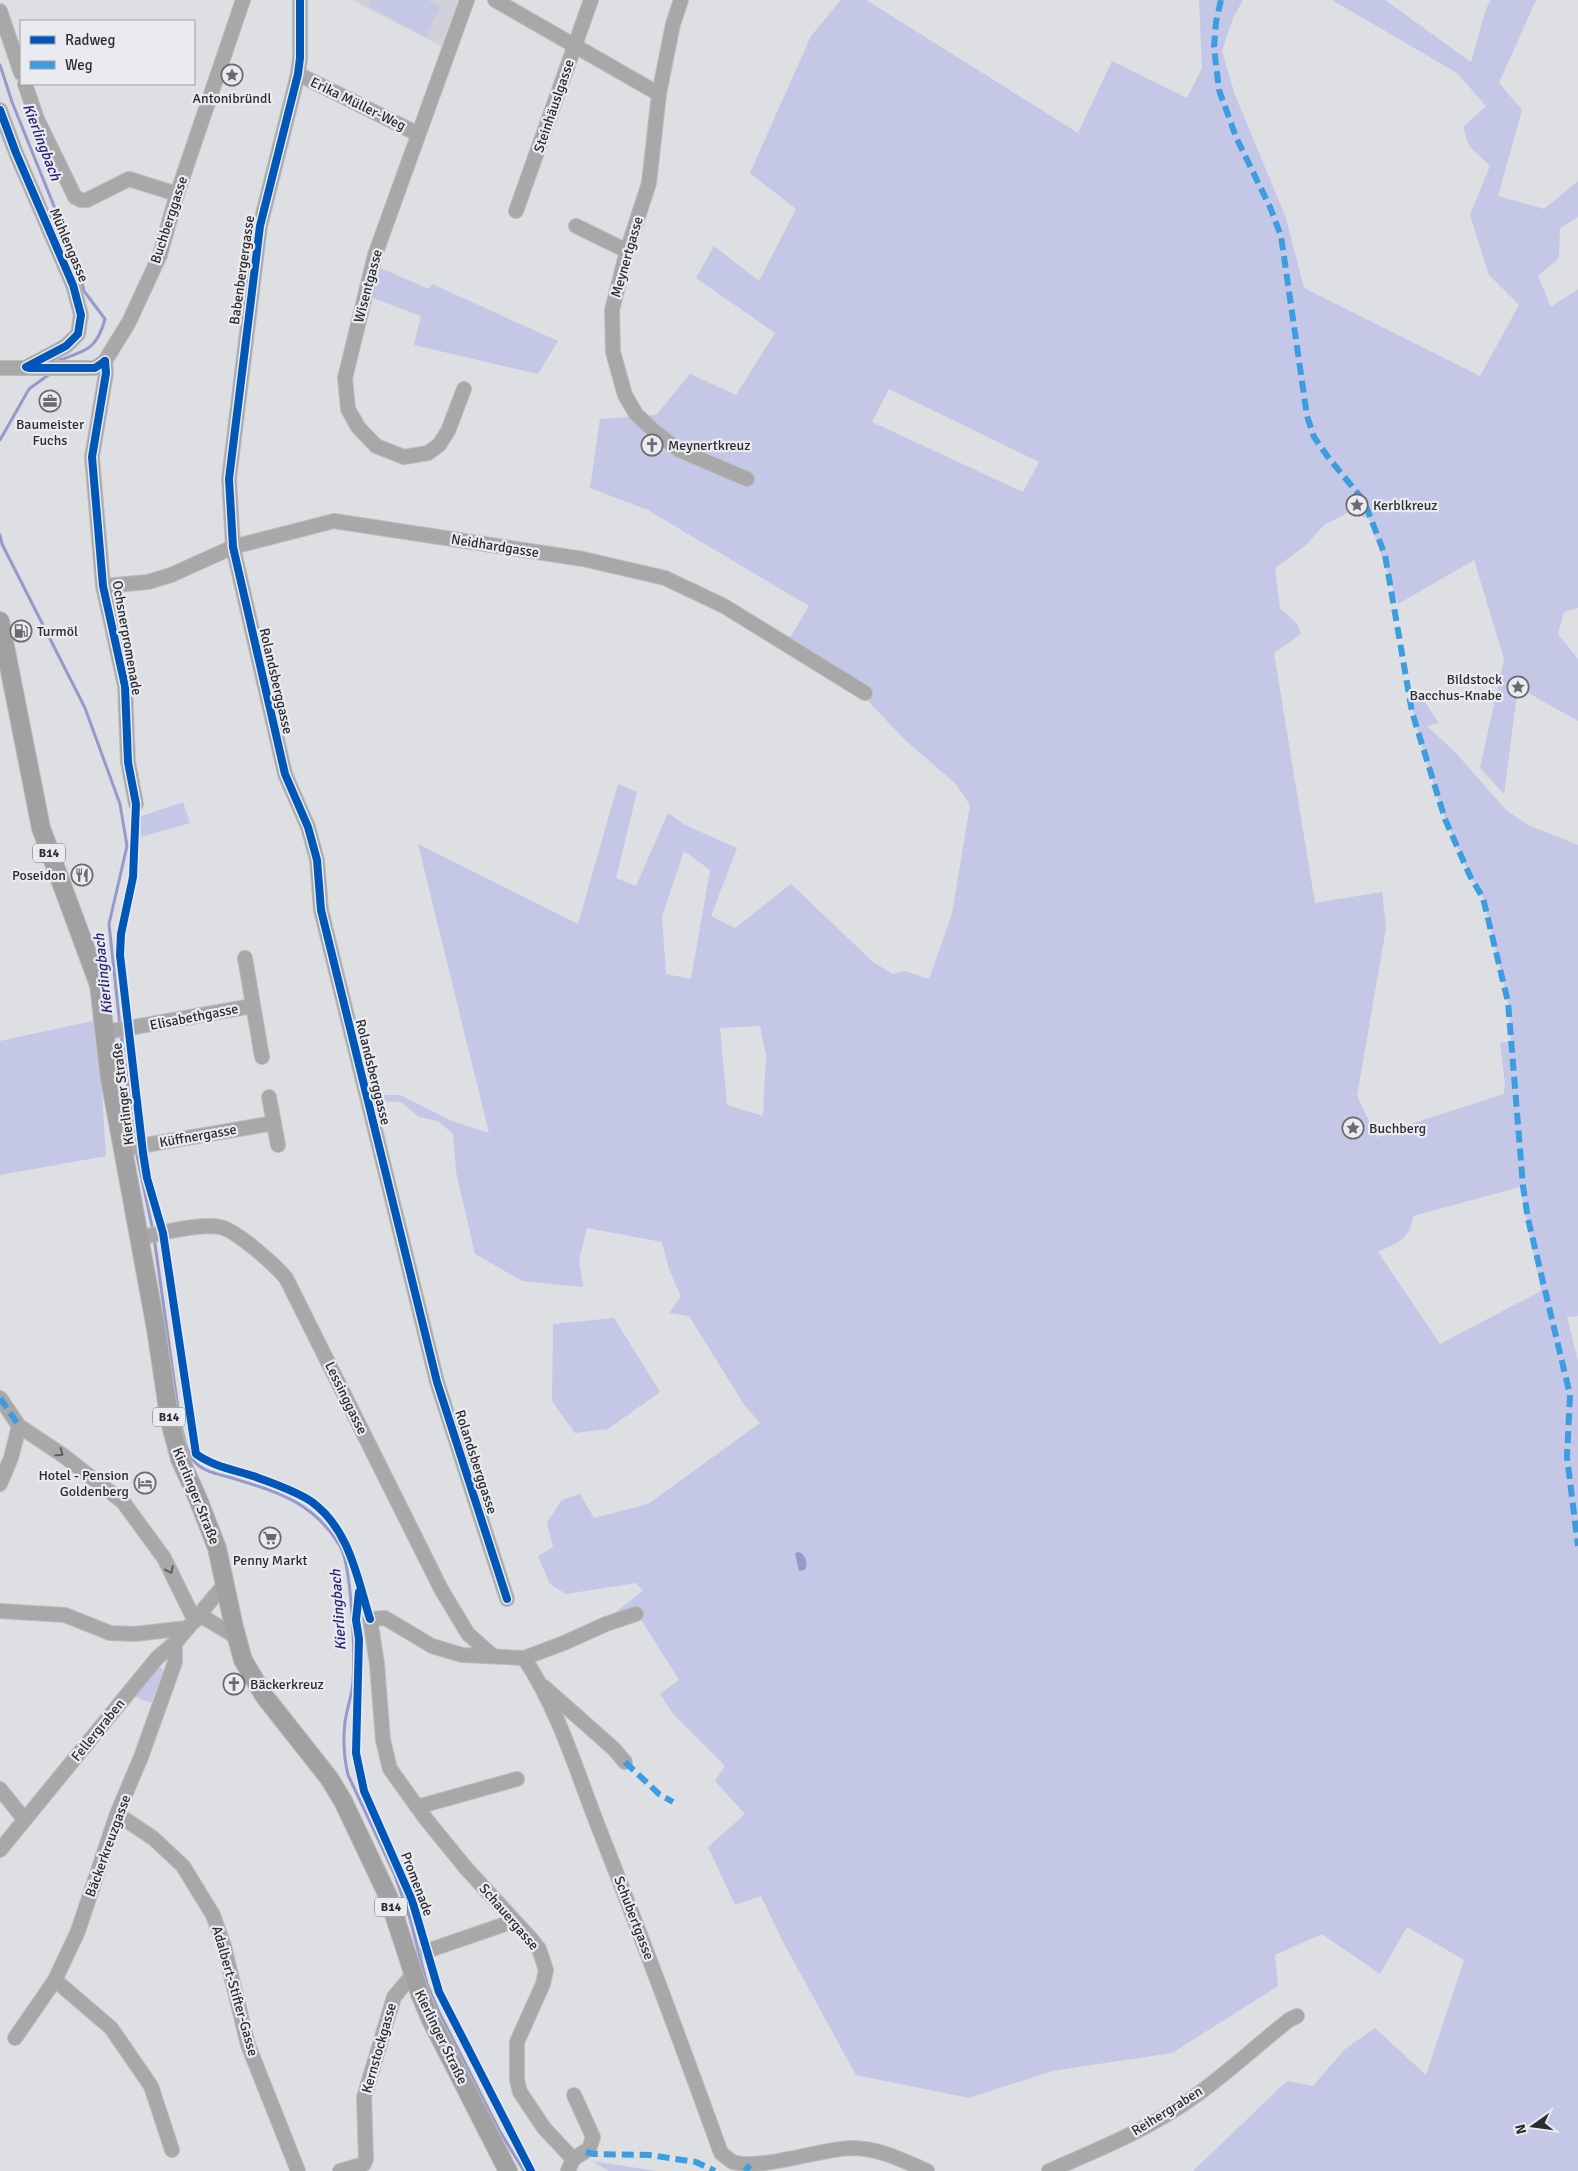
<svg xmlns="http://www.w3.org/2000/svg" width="1578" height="2171" font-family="Signika,sans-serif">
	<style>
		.built { fill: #cfd0d8 }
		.green { fill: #c4c7e5; fill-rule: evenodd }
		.water { fill: #9699ca }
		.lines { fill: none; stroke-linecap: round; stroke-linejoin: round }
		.stream { stroke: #9699ca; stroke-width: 3 }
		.minor-casing { stroke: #bbbcbe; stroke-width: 16 }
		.major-casing { stroke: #bbbcbe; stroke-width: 20 }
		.minor { stroke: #a8a8a8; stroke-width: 14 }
		.major { stroke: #a1a1a2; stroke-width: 18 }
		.quiet { stroke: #3d9de1; stroke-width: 6; stroke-dasharray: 12 6; stroke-linecap: butt }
		.cycleway-casing { stroke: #eaebf1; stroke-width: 11 }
		.cycleway { stroke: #0057b8; stroke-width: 8 }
		.oneway { stroke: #5e5e5f }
		.labels { text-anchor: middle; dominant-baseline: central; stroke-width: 4.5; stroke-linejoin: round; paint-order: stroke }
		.shield { fill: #eaebf1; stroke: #666669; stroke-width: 1 }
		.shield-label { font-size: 12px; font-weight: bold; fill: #2d2d2f }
		.poi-label { font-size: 14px; fill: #2d2d2f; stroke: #eaebf1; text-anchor: start }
		.street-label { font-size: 14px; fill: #2d2d2f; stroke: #eaebf1 }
		.water-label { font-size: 15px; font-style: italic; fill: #2c2576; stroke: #eaebf1 }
	</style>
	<rect width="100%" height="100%" fill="#dedfe3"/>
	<!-- built -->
	<path class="built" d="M352,0h106l-17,46z"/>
	<!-- green -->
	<g class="green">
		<path d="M371,0h56l13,7 -15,29 -57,-30z"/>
		<path d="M841,0h25l212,133 34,-72 75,37 15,-30 -3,-68h44l-10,18 -11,33 13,44 51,123 18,70 176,88 39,-71 -30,-30 -19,-60 20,-49 -21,-20 -6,-19 23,-21 -29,-33 -125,-73h53l86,62 15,-53 5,-9h45l-37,83 23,27 -24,86 46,13 34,-28v36l-18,11 -1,30 -21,18 13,31 27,-18v319l-14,4 -6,22 20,25v62l-60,-34 -14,107 -24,-26 24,-109 -30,-99 -76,44 -29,-85 -18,-8 -27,14 -19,21 -30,22 5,40 17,16 4,10 -27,19 41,250 67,-11 4,36 -29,168 20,41 11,-3 10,-6 106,-34 1,-11 -5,-40 11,-2 -3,-39 -25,-104 -13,-22 -25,-57 -20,-61 -15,-58 12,-2 17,25 -12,3 29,27 50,57 22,15 50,20v471l-11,1 11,44v810h-385l94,-90 26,5 32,-37 30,-21 51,47 38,-115 -57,-33 -27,47 -58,-40 -47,21 3,31 -106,67 -120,18 -83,27 -113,-23 -74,-135 -21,-44 -26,9 -27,-58 37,-33 -30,-33 10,-15 -52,-52 -13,-20 19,-14 -40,-64 -26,-2 30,-23 -7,-8 -70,11 -16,-10 -12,-28 15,-9 -6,-25 15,-22 18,-6 14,24 54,-14 112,-81 -15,-17 -56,-90 -20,-3 12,-16 -12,-28 -7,-27 -75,-14 -8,32 4,27 -61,-6 -47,-27 -19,-82 -3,-38 -15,-13 -19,-4 -18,-15 -28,-1 -1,-6h28l52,26 37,12 -71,-289 160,80 40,-140 19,8 -21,86 20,8 32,-73 17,12 52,23 -26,68 24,12 56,-44 82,78 20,12 12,-3 24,8 23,-65 18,-109 -14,-21 -51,-44 -38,-40 -21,-13 -58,-46 21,-35 -161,-96 -58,-22 10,-69 56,-4 34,-41 46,21 39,-62 -79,-55 18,-32 45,35 37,-72 -46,-36 61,-137zM889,389l150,73 -16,30 -151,-70zM684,851l26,19 -19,109 -25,-5 -4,-58zM760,1026l6,29 -3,61 -36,-11 -7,-77zM1520,1187l21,104 -101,53 -62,-92c20,-9 32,-13 35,-36z"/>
		<path d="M380,268l49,21 3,-5 126,57 -20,33 -124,-29 7,-29 -48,-18z"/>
		<path d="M183,802l7,21 -49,14 -2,-20z"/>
		<path d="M97,1020l9,136 -106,19v-134z"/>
		<path d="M614,1318l46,74 -52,37 -33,4 -23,-32 1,-77z"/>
		<path d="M159,1668h3l1,5 -12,30 -15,-6 7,-14z"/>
		<path d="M592,2161l64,10h-47z"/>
	</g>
	<!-- water -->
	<path class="water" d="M799,1552c7,3 9,11 6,18l-6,1 -4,-18z"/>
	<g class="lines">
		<!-- stream -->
		<g class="stream">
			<path d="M0,65l12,37 65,161 7,28 21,28c-8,30 -18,31 -45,41l-2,3"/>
			<path d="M0,440l29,-51 22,-16"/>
			<path d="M0,535l2,9 83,164 35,96 7,42 -18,78 11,102"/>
			<path d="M121,1033l14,110"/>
			<path d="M136,1151l17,80"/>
			<path d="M154,1237l26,186c4,12 5,28 14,38 9,11 25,13 38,17 45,14 82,24 108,68 12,21 15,109 13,135 -1,14 -6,27 -8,41 -2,17 -1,36 3,53l46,98 15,42 18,69 12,28 60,118 25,41"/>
		</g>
		<!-- minor casing -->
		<g class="minor-casing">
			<g id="minor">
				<path d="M300,0v58l-2,16 -38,152 -31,253 4,68 52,227 23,53 9,33 4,50 116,472 70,217"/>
				<path d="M495,0l164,94"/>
				<path d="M681,0l-8,24 -14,70 -10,89 -22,68 -15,59 1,42 12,43 11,19 18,17 25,19 68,29"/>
				<path d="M0,11l21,62"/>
				<path d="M298,74l120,60"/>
				<path d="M25,84l12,35 38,78 6,3h6l42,-21 48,15"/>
				<path d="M0,110l16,43 57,132 8,30 -3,19 -12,12 -39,21"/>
				<path d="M516,211l75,-211"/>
				<path d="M576,226l51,25"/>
				<path d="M105,361l1,12 -14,84 11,129 22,100 3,76 8,42"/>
				<path d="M0,368h95l10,-7 24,-39 31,-67 17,-61 66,-194"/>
				<path d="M464,389l-16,42 -9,14 -11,8 -24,4 -28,-11 -18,-19 -10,-18 -3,-31 30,-123 92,-255"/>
				<path d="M103,586l45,-4 23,-7 62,-28 101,-26 249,38 82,19 59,28 141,87"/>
				<path d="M245,958l17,99"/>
				<path d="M106,1032l146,-26"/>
				<path d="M269,1097l9,48"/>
				<path d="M122,1149l152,-26"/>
				<path d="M140,1238c20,-5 59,-15 80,-11 16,3 54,37 66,51l155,311 27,45 25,22"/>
				<path d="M0,1398l19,28 45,30 59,46 41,56 31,63"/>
				<path d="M0,1484l11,-26 8,-32"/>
				<path d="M0,1611l65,4 45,18 24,1 54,-6"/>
				<path d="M200,1615l36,22"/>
				<path d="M524,1658c35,52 53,115 76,173 42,107 82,214 121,322 4,3 8,7 12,9 25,9 87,-13 118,-14 28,0 51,12 76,23"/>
				<path d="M544,1687l70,62 11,13"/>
				<path d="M0,1789l24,30"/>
				<path d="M417,1807l100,-28"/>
				<path d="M117,1814l36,24 30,28 30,49 11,31 24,99 50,126"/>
				<path d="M0,1850l157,-192 18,-15 50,-59"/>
				<path d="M427,1951l87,-30"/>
				<path d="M55,1980l56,48 40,58 21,64"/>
				<path d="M15,2038l40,-58 23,-49 39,-117 24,-57 34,-95v-19"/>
				<path d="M573,2159l16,-10 4,-12 -19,-42"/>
				<path d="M340,2171l24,-7 2,-5 -2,-62 30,-100 19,-23"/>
				<path d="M568,2171l5,-12 -29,-31 -24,-36 -3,-12v-38l26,-58 3,-14 -7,-21 -7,-9 -67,-73 -39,-48 -36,-50 -7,-29 -6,-76 -7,-45 15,-1 47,28 30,9 62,3 40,-15 42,-19 30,-10"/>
				<path d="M1049,2171c48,-21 98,-41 142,-72 34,-24 65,-53 98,-79l8,-4"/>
			</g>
		</g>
		<!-- major casing -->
		<g class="major-casing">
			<path id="major" d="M0,621l41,207 58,157 11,94 46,250 14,93 10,37 18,40 19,49 17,79 9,33 22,37 64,81 14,23 45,95 32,98 11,26 77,151"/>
		</g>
		<!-- minor -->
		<use href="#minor" class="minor"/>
		<!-- major -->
		<use href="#major" class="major"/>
		<!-- quiet -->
		<g class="quiet">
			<path d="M1221,0l-5,22 -2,25 5,43 17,47 34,70 11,29 26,180 7,21 14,20 36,44 21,54 27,157 33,107 25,57 13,22 25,104 15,184 5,33 42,176 -3,62 11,89"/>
			<path d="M0,1398l19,28"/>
			<path d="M625,1762l34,32 14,8"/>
			<path d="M586,2152l8,2 55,1 47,7 19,9"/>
			<path d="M745,2171l5,-6"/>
		</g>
		<!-- cycleway casing -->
		<g class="cycleway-casing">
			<g id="cycleway">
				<path d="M300,0v58l-2,16 -38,152 -31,253 4,68 52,227 23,53 9,33 4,50 116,472 70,217"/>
				<path d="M0,110l16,43 57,132 8,30 -3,19 -12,12 -40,21"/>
				<path d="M105,361l1,12 -14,84 11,129 22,100 3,76 8,42 -3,73 -12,57 -1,21 23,198 4,25 16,55 33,221c18,13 40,16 60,23 18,7 40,14 56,25 38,28 45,76 58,117"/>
				<path d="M29,368h66l10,-7"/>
				<path d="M359,1592l-3,28 3,19 -3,114 8,38 48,109 27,92 92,179"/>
			</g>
		</g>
		<!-- cycleway -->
		<use href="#cycleway" class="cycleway"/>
	</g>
	<!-- one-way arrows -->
	<defs><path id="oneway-chevron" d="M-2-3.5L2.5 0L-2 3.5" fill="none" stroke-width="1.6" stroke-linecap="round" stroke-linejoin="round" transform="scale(1.25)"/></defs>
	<g class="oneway">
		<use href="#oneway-chevron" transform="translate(60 1453) rotate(35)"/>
		<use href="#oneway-chevron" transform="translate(170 1570) rotate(65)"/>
	</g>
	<!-- icons -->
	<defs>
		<g id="sight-ring" transform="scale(1.125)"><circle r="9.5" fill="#eaebf1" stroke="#6b6b6e" stroke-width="1.5"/><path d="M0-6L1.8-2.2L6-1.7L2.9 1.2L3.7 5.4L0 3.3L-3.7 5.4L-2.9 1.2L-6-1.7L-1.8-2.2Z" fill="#6b6b6e"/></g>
		<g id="office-ring" transform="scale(1.125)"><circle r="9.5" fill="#eaebf1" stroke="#6b6b6e" stroke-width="1.5"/><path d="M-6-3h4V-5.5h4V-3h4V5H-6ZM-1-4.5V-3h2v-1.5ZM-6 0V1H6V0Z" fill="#6b6b6e"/></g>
		<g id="church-ring" transform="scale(1.125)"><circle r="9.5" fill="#eaebf1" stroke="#6b6b6e" stroke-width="1.5"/><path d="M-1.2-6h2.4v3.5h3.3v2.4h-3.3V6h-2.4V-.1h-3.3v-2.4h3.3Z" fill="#6b6b6e"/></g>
		<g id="fuel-ring" transform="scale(1.125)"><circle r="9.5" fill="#eaebf1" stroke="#6b6b6e" stroke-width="1.5"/><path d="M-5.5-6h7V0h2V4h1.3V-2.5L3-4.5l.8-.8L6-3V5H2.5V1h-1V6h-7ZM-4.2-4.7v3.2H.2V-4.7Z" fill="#6b6b6e"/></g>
		<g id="restaurant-ring" transform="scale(1.125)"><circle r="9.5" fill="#eaebf1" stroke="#6b6b6e" stroke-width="1.5"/><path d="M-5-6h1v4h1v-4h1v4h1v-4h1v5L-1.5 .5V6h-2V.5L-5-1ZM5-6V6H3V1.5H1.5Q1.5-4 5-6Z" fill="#6b6b6e"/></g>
		<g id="hotel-ring" transform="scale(1.125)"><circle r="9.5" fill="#eaebf1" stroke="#6b6b6e" stroke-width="1.5"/><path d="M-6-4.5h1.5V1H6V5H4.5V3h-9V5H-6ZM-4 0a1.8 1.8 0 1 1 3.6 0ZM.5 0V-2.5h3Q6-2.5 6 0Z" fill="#6b6b6e"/></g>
		<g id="supermarket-ring" transform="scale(1.125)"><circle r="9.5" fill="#eaebf1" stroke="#6b6b6e" stroke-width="1.5"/><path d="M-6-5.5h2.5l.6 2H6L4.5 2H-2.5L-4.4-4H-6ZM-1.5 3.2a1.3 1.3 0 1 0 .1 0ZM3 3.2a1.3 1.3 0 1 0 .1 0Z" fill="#6b6b6e"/></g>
	</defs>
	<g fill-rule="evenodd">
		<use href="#sight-ring" x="232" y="75"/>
		<use href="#office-ring" x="50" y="401"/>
		<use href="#church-ring" x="652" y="445"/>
		<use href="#sight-ring" x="1357" y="505"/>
		<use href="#fuel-ring" x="21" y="631"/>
		<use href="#sight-ring" x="1518" y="687"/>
		<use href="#restaurant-ring" x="82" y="875"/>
		<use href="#sight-ring" x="1353" y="1128"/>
		<use href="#hotel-ring" x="145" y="1483"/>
		<use href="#supermarket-ring" x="270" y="1538"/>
		<use href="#church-ring" x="234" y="1684"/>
	</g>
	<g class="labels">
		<!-- shield labels -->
		<g class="shield">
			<rect x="33" y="843.5" width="32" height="19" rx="4"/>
			<rect x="153" y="1407.5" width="32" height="19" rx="4"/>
			<rect x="375" y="1897.5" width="32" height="19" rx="4"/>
		</g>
		<g class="shield-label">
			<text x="49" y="853">B14</text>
			<text x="169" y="1417">B14</text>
			<text x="391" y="1907">B14</text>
		</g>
		<!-- poi labels -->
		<g class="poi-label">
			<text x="232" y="98" text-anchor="middle">Antonibründl</text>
			<text x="50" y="424" text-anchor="middle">Baumeister<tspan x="50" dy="16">Fuchs</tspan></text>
			<text x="668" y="445">Meynertkreuz</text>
			<text x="1373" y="505">Kerblkreuz</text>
			<text x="37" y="631">Turmöl</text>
			<text x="1502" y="679" text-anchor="end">Bildstock<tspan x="1502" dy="16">Bacchus-Knabe</tspan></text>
			<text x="66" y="875" text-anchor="end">Poseidon</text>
			<text x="1369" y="1128">Buchberg</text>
			<text x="129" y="1475" text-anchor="end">Hotel - Pension<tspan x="129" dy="16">Goldenberg</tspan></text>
			<text x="270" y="1560" text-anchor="middle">Penny Markt</text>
			<text x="250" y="1684">Bäckerkreuz</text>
		</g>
		<!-- street labels -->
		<g class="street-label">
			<text transform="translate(358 104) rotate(26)">Erika Müller-Weg</text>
			<text transform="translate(554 106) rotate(-71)">Steinhäuslgasse</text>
			<text transform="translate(169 220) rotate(-72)">Buchberggasse</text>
			<text transform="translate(69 245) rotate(67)">Mühlengasse</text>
			<text transform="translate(627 257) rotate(-74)">Meynertgasse</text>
			<text transform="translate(242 270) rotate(-82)">Babenbergergasse</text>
			<text transform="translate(368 286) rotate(-75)">Wisentgasse</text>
			<text transform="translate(495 546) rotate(9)">Neidhardgasse</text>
			<text transform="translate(127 638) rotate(80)">Ochsnerpromenade</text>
			<text transform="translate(276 681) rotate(77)">Rolandsberggasse</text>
			<text transform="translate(194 1017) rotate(-11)">Elisabethgasse</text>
			<text transform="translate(373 1072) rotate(76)">Rolandsberggasse</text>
			<text transform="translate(123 1094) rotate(-97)">Kierlinger Straße</text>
			<text transform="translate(198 1136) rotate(-10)">Küffnergasse</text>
			<text transform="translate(346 1398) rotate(64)">Lessinggasse</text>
			<text transform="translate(476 1462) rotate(72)">Rolandsberggasse</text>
			<text transform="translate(196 1496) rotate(68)">Kierlinger Straße</text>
			<text transform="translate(98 1730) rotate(-51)">Fellergraben</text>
			<text transform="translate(108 1846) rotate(-70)">Bäckerkreuzgasse</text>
			<text transform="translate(417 1884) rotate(69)">Promenade</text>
			<text transform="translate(509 1917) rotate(49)">Schauergasse</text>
			<text transform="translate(634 1918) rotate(69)">Schubertgasse</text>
			<text transform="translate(235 1991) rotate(74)">Adalbert-Stifter-Gasse</text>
			<text transform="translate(441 2037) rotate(64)">Kierlinger Straße</text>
			<text transform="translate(379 2048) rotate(-74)">Kernstockgasse</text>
			<text transform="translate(1167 2111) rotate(-32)">Reihergraben</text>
		</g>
		<!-- water labels -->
		<g class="water-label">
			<text transform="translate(42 142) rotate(69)">Kierlingbach</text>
			<text transform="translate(103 974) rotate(-96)">Kierlingbach</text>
			<text transform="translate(338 1610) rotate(-94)">Kierlingbach</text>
		</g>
	</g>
	<!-- legend -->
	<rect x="20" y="20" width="175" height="65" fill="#eaebf1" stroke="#9e9fa3"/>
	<rect x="30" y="36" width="25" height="8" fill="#0057b8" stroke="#9e9fa3"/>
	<text x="65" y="45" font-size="15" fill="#2d2d2f">Radweg</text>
	<rect x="30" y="61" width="25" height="8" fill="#3d9de1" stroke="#9e9fa3"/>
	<text x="65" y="70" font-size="15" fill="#2d2d2f">Weg</text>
	<!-- north arrow -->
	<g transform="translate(1533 2126) rotate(256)" stroke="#eaebf1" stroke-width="4" paint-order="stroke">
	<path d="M0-4L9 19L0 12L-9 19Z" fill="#2d2d2f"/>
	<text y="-8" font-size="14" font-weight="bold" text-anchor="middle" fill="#2d2d2f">N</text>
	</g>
</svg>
